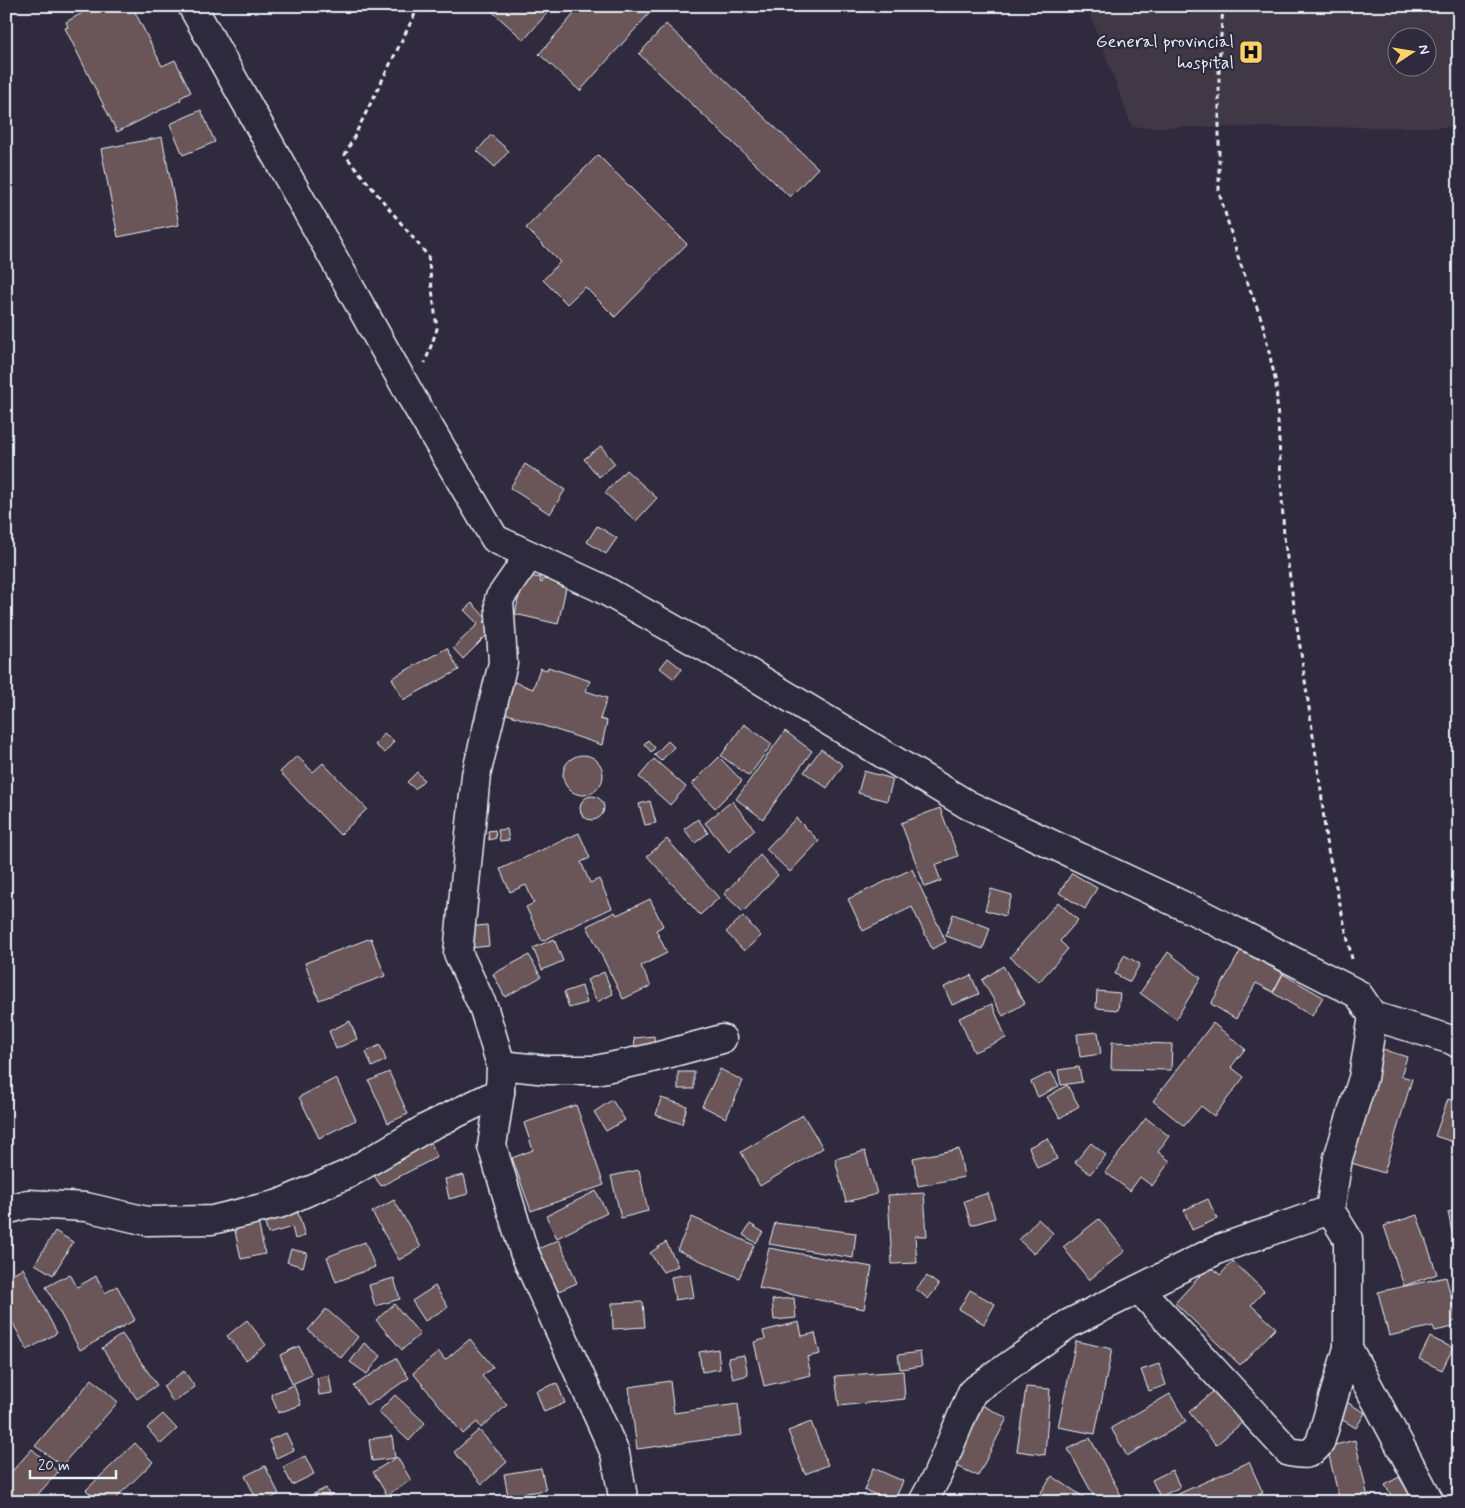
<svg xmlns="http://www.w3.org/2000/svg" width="1465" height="1508" font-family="Mynerve,sans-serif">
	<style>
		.built { fill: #413745; fill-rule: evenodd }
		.building { fill: #6a5659; stroke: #e8f1f8 }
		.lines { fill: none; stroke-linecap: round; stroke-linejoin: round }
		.minor-casing { stroke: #e8f1f8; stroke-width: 31 }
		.path { stroke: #e8f1f8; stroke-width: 3; stroke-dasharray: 5 4; stroke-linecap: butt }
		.minor { stroke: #2f2a3d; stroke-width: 28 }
		.labels { text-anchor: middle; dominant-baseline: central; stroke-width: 4.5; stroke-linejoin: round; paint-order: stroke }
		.poi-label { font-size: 18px; fill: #e8f1f8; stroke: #2f2a3d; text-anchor: end }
	</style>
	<rect width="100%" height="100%" fill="#2f2a3d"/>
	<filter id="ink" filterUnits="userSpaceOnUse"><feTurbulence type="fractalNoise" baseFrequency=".02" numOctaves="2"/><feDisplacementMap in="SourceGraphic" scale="10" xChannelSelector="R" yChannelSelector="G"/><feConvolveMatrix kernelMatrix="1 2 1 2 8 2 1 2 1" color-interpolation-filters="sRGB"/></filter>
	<g filter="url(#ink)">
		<!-- built -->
		<path class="built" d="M1087,6h372v121h-327zM1398,38h30v30h-30z"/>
		<!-- building -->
		<g class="building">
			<path d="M132,6l30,60 13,-6 16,32 -11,6 1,2 -64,32 -52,-104 3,-1 -2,-5 16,-9v-1l9,-6z"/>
			<path d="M486,6h67l-29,34z"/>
			<path d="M581,6l74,1 -75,84 -41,-37z"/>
			<path d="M666,24l152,144 -28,29 -151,-143z"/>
			<path d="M201,110l14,32 -32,13 -13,-31z"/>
			<path d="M491,135l18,16 -14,16 -18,-16z"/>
			<path d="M162,137l17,88 -61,12 -17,-88z"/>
			<path d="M598,155l89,89 -72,73 -30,-30 -18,17 -24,-24 17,-18 -34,-34z"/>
			<path d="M601,446l14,18 -16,13 -15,-18z"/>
			<path d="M525,464l40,26 -15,24 -40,-26z"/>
			<path d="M626,470l31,28 -21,23 -31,-28z"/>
			<path d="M597,526l20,12 -11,16 -19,-12z"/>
			<path d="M530,576l11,2 -1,4 2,1 1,-4 19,4 -1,4 5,1 -8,36 -43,-10 8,-36 7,1z"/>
			<path d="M472,603l15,16 -3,3 8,8 -29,29 -10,-11 25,-24 -14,-14z"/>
			<path d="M447,648l12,22 -56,30 -11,-22z"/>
			<path d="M668,658l14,11 -8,10 -14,-11z"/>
			<path d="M548,667l42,14 -4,10 21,7 -7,21 7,2 -5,24 -104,-34 11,-31 24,9 7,-21 7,2z"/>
			<path d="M744,724l28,20 -23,32 -28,-20z"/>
			<path d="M785,731l27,20 -49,68 -27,-20z"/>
			<path d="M384,733l10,8 -9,12 -10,-8z"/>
			<path d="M648,740l7,8 -4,4 -7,-8z"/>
			<path d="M668,741l6,6 -13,14 -7,-6z"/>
			<path d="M821,749l22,16 -16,23 -23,-16z"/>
			<circle cx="583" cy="775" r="20"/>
			<path d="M297,756l16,16 10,-9 44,46 -27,26 -60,-63z"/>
			<path d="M719,757l23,24 -27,27 -23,-24z"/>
			<path d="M654,759l32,28 -16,18 -31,-28z"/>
			<path d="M864,771l29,8 -6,22 -29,-8z"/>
			<path d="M417,772l7,8 -9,9 -8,-7z"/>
			<circle cx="592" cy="808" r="12"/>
			<path d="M650,801l6,22 -11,2 -6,-21z"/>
			<path d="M732,801l23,29 -26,22 -24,-29z"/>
			<path d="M940,808l18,48 -23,9 6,16 -16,6 -24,-64z"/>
			<path d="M796,818l23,23 -29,31 -24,-23z"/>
			<path d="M698,819l10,14 -13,10 -11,-14z"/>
			<path d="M507,829l2,11 -9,1 -2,-11z"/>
			<path d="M495,830l1,8 -7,2 -1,-9z"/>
			<path d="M579,833l11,25 -9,4 9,21 9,-4 13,29 -70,33 -16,-34 8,-4 -8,-18 -16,7 -10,-23z"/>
			<path d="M667,839l52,59 -19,17 -53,-59z"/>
			<path d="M760,855l18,20 -35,37 -19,-18z"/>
			<path d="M912,869l34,73 -14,7 -20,-42 -49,24 -15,-32z"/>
			<path d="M1072,873l25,15 -12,21 -26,-16z"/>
			<path d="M991,889l21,6 -7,21 -20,-6z"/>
			<path d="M650,899l13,27 -7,4 11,23 -26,13 10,20 -28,13 -36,-73 28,-14 2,3z"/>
			<path d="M1058,902l20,18 -18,21 8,8 -29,33 -29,-25z"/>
			<path d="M953,914l37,14 -7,21 -37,-13z"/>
			<path d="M743,916l18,20 -17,15 -18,-19z"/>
			<path d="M487,925l2,21 -19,2 -2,-21z"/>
			<path d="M371,938l14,38 -66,24 -14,-37z"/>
			<path d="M554,939l9,22 -21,9 -9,-22z"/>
			<path d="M1241,950l42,23 -10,19 -17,-9 -20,36 -25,-15z"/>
			<path d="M1168,952l33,26 -25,41 -36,-26z"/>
			<path d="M529,955l12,22 -36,20 -12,-23z"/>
			<path d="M1124,955l16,9 -10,18 -15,-8z"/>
			<path d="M1003,966l22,37 -22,13 -21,-36z"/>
			<path d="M604,972l9,22 -16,8 -10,-22z"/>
			<path d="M1283,974l40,23 -11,19 -39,-23z"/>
			<path d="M971,975l8,19 -27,11 -8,-18z"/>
			<path d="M582,986l5,17 -18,5 -5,-16z"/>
			<path d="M1097,991l23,2 -2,17 -22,-2z"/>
			<path d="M992,1004l14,34 -32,14 -15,-34z"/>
			<path d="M350,1021l7,18 -21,10 -7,-18z"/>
			<path d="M1213,1023l32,26 -14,18 13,10 -30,39 -13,-10 -17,20 -31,-25z"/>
			<path d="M1098,1032l3,22 -21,3 -3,-23z"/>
			<path d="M654,1036l1,17 -19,1 -2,-16z"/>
			<path d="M1112,1042l60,2 -1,26 -60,-1z"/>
			<path d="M380,1045l6,15 -14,7 -6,-15z"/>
			<path d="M1378,1048l29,9 -6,19 11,3 -28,94 -39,-12z"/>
			<path d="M1079,1067l3,15 -21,3 -3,-15z"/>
			<path d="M720,1069l23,12 -17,37 -24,-12z"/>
			<path d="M389,1072l19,42 -20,9 -19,-42z"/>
			<rect x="678" y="1072" width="16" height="17"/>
			<path d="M1051,1072l8,14 -21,11 -7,-15z"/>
			<path d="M336,1078l20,42 -37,18 -20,-41z"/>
			<path d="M1067,1085l12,21 -19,12 -13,-21z"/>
			<path d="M661,1098l26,8 -5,18 -26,-9z"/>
			<path d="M1448,1099l11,4v41l-24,-8z"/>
			<path d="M612,1100l13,20 -19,11 -12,-19z"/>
			<path d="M576,1105l28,80 -73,26 -19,-53 21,-8 -9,-27z"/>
			<path d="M803,1115l20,33 -63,38 -19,-34z"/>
			<path d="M1146,1118l23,18 -11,16 12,9 -18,25 -12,-9 -10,14 -25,-19z"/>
			<path d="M429,1137l8,20 -56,29 -12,-18z"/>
			<path d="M1048,1138l9,21 -20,9 -8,-21z"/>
			<path d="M1091,1143l15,12 -16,19 -15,-12z"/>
			<path d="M959,1149l5,28 -46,9 -5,-28z"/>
			<path d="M865,1151l12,43 -31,8 -11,-43z"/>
			<path d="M639,1170l9,41 -27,7 -10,-42z"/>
			<path d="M464,1175l4,19 -19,5 -4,-20z"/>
			<path d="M596,1191l11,22 -50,25 -11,-22z"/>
			<path d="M924,1193l3,43h-12l2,27 -25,1 -4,-69z"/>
			<path d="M988,1193l7,25 -24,7 -7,-24z"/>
			<path d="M1208,1199l9,20 -25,11 -8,-20z"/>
			<path d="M394,1200l27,47 -22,13 -27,-48z"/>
			<path d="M295,1203l10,33 -10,3 -3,-12 -24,7 -6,-20z"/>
			<path d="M1459,1210v36l-4,1 -7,-35z"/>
			<path d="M1417,1215l20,59 -33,12 -20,-60z"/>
			<path d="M257,1217l8,37 -24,5 -8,-37z"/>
			<path d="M692,1217l62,28 -15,33 -62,-28z"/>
			<path d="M1038,1219l15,14 -19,21 -15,-14z"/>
			<path d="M1099,1219l26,32 -36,29 -26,-33z"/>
			<path d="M775,1223l81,10 -3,25 -84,-14z"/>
			<path d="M750,1224l13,8 -7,11 -13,-8z"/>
			<path d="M55,1231l18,11 -20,33 -18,-11z"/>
			<path d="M559,1240l18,43 -25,11 -19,-43z"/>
			<path d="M365,1242l10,25 -39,15 -9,-25z"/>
			<path d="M666,1242l12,24 -15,6 -13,-19z"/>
			<path d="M769,1248l103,19 -8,42 -105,-21z"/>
			<path d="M291,1249l16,4 -4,14 -16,-5z"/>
			<path d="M1233,1261l31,30 -13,14 25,23 -36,37 -65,-62 35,-38 10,10z"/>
			<path d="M23,1268l34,65 -30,17 -21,-40v-33z"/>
			<path d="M70,1274l7,13 19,-11 9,17 12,-7 18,34 -55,30 -34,-63z"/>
			<path d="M690,1274l4,23 -19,3 -4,-23z"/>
			<path d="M927,1276l12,9 -11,14 -12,-10z"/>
			<path d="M1446,1277l11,44 -5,1 1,5 -18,4 -2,-5 -44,10 -11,-44z"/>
			<path d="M394,1278l6,21 -25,7 -6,-21z"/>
			<path d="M435,1286l13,21 -23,14 -13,-20z"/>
			<path d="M970,1290l25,14 -11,20 -25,-15z"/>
			<path d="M794,1298l2,20 -22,2 -2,-20z"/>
			<path d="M643,1302l2,25 -32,2 -1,-26z"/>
			<path d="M394,1304l26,30 -18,16 -26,-30z"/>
			<path d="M326,1309l32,28 -17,21 -33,-28z"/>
			<path d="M247,1320l19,25 -20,15 -19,-24z"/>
			<path d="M799,1322l3,14 13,-3 5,21 -13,3 4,18 -47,11 -10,-44 11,-3 -2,-8z"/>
			<path d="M122,1334l35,51 -20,14 -35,-51z"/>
			<path d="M1430,1337l23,11 -11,22 -23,-11z"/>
			<path d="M470,1339l23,28 -11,9 25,29 -26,23 -4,-6 -14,12 -50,-61 26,-21 6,8z"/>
			<path d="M1076,1341l36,8 -17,85 -37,-7z"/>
			<path d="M364,1343l17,13 -14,18 -17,-12z"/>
			<path d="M299,1346l13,29 -20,9 -12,-29z"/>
			<path d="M718,1349l2,20 -18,3 -3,-20z"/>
			<path d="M920,1352l2,14 -22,3 -2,-14z"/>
			<path d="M744,1355l4,20 -15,4 -5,-21z"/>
			<path d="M396,1358l13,20 -42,28 -13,-20z"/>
			<path d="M1159,1364l7,21 -17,6 -8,-21z"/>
			<path d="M184,1371l11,16 -22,15 -10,-16z"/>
			<path d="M903,1371l2,28 -66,7 -4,-30z"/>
			<path d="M329,1375l3,18 -13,2 -2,-17z"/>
			<path d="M92,1379l26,23 -56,63 -27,-19z"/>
			<path d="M670,1381l4,32 64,-9 4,31 -105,14 -8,-62z"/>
			<path d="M557,1383l8,20 -21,9 -8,-21z"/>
			<path d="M294,1385l7,20 -23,8 -7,-19z"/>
			<path d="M1026,1387l24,2 -5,66 -28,-4z"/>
			<path d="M1216,1389l27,33 -27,23 -27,-33z"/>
			<path d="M1170,1394l16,28 -59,34 -16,-28z"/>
			<path d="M395,1395l30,28 -16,18 -31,-29z"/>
			<path d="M1345,1401l20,12 -9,15 -20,-12z"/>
			<path d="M976,1402l31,16 -29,58 -32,-15z"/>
			<path d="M1455,1410h4v28h-7z"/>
			<path d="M163,1414l14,15 -16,15 -14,-16z"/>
			<path d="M811,1422l17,43 -23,9 -17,-43z"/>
			<path d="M479,1430l28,32 -25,22 -28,-32z"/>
			<path d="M286,1433l8,17 -18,8 -7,-18z"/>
			<path d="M392,1436l3,22 -23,3 -3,-22z"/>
			<path d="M1090,1438l31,57 -13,7h-11l-29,-53z"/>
			<path d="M1355,1440l14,62h-29l-13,-55z"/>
			<path d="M135,1443l18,19 -41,40h-14l-12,-12z"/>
			<path d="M32,1449l26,23 -27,30h-25v-24z"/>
			<path d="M305,1456l9,18 -22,11 -9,-18z"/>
			<path d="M397,1457l14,23 -24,15 -14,-23z"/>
			<path d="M1249,1462l14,31 -20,9h-77l-1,-2z"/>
			<path d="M265,1466l14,28 -14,8h-7l-13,-26z"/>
			<path d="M541,1468l5,22 -38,6 -4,-22z"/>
			<path d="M873,1468l30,13 -9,21 -30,-12z"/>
			<path d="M1172,1470l8,17 -20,10 -8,-17z"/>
			<path d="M1052,1476l39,26h-48l-6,-4z"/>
			<path d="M1399,1477l11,18 -10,7h-5l-10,-17z"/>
			<path d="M1459,1483v17l-8,-12z"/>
			<path d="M326,1488l6,14h-35z"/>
		</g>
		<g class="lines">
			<!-- minor casing -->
			<g class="minor-casing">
				<g id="minor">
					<path d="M192,6l220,392 83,141 104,48 122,69 247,149 233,109 157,80 15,22 79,24 7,4"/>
					<path d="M529,556l-30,43 4,64 -27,112 -18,178 26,56 17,56 -1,27 -8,54 32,106 91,201 9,49"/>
					<path d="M1373,1016l-10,62 -25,80 -8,52 18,29v109l82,154"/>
					<path d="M501,1065l46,5h49l52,-11 74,-20"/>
					<path d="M6,1210l22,-6 58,3 61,14 65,-1 67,-16 69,-30 78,-46 74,-36"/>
					<path d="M1139,1289l150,163c16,3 21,4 31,-9l28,-95"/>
					<path d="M923,1502l14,-26 35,-84 96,-68 151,-75 111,-39"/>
				</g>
			</g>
			<!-- path -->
			<g class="path">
				<path d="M419,6l-74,149 83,101 9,73 -12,34"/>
				<path d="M1223,6l-4,59v127l20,68 23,61 14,62 8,154 37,253 5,51 26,118"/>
			</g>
			<!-- minor -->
			<use href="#minor" class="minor"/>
		</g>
	</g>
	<!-- icons -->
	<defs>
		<g id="hospital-square" transform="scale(1.25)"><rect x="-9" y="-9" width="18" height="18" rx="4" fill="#ffd166" stroke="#2f2a3d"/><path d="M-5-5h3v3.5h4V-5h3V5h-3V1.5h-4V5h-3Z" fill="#111"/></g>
	</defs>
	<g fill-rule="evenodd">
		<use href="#hospital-square" x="1251" y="52"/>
	</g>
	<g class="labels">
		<!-- poi labels -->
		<g class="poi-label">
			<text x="1234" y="42">General provincial<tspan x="1234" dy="21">hospital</tspan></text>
		</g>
	</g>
	<!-- margin -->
	<rect width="1465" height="1508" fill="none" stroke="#2f2a3d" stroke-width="25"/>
	<rect x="12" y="12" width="1440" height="1483" fill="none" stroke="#e8f1f8" stroke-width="2" filter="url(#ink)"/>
	<!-- north arrow -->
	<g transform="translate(1412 52) rotate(78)"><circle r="24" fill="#2f2a3d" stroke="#797a88"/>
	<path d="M0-4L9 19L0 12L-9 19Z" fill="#ffd166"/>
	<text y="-8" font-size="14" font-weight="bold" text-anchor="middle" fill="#e8f1f8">N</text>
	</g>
	<!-- scale -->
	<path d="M30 1470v8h86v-8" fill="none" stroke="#e8f1f8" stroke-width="2.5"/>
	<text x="38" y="1470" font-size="15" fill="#e8f1f8" stroke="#2f2a3d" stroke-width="4" paint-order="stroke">20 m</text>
</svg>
